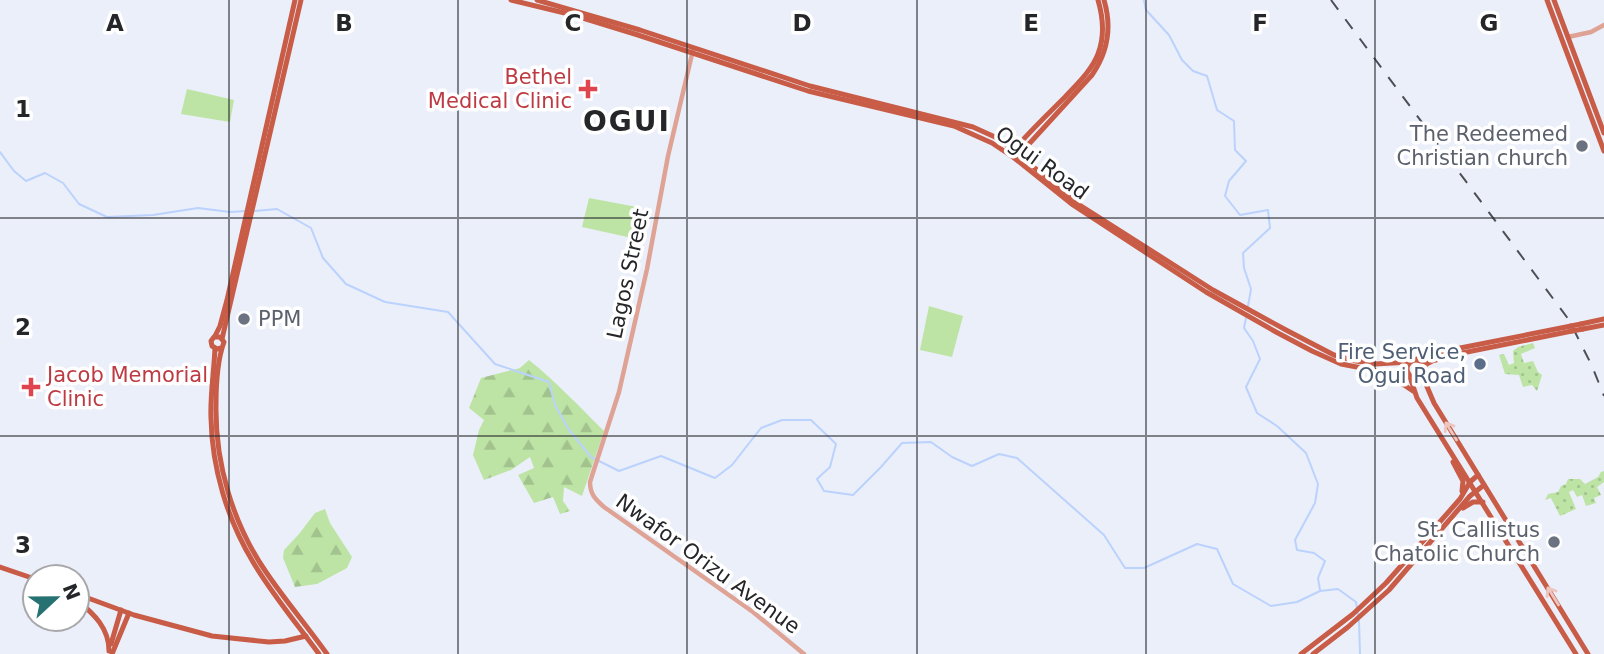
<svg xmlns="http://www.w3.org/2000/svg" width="1604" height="654" font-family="'DejaVu Sans',sans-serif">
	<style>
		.grass { fill: url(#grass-dots) }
		.forest { fill: url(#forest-firs) }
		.pitch { fill: #bde4a5 }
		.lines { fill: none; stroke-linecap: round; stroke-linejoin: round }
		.stream { stroke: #bbd2fd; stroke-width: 2 }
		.minor { stroke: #dfa395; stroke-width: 4.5 }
		.major { stroke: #c85c47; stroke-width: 5 }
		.rail { stroke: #4d4f54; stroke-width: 2; stroke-dasharray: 12 12; stroke-linecap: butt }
		.major-bridge { stroke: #c85c47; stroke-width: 5 }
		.oneway { stroke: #ecc6bf }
		.grid { fill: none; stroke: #25262a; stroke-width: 2; stroke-opacity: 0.55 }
		.health-dot { fill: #e0444e; stroke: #fff; stroke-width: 2.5 }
		.worship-dot { fill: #6b7280; stroke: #fff; stroke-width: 2.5 }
		.service-dot { fill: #5c6f8a; stroke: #fff; stroke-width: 2.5 }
		.labels { text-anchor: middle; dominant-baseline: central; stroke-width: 7; stroke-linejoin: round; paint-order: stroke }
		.health-label { font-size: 21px; fill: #be3a42; stroke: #fff; text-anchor: end }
		.worship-label { font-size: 21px; fill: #5b616d; stroke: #fff; text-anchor: end }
		.street-label { font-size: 21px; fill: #25262a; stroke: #fff }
		.service-label { font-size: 21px; fill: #4e5e75; stroke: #fff; text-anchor: end }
		.district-label { font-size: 28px; font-weight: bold; letter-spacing: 2px; fill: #25262a; stroke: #fff }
		.grid-label { font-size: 23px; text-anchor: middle; font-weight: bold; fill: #25262a; stroke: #fff; stroke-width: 7; stroke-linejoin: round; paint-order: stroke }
	</style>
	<defs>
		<pattern id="grass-dots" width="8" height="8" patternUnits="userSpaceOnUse" patternTransform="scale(1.75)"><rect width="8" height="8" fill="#bde4a5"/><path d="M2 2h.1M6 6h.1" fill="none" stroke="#a2c38e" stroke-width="1.8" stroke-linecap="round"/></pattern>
		<pattern id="forest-firs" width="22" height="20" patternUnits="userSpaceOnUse" patternTransform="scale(1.75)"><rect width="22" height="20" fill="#bde4a5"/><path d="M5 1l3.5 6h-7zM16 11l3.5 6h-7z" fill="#a2c38e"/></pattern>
	</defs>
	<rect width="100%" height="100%" fill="#ebeffa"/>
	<!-- grass -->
	<g class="grass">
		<path d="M1533,343l2,5 -14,6 3,9 9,-2 5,11 4,3 -5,16 -5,-6 -9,2 -4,-12 -14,-1 -6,-19 5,-1 5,11 5,-2 -1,-12 5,-4z"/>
		<path d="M1604,471v11l-7,5 4,8 -7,3 2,5 -10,3 -4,-11 -5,2 -4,-7 -4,2 7,17 -16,7 -9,-18 -6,2 3,-6 10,-2 3,-6 5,-2 2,-5h12l5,5 13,-7 3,-5z"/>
	</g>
	<!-- forest -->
	<g class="forest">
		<path d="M529,360c27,22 50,46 75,71l-22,65 -18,-9 -1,14 7,10 -10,3 -7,-17 -19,6 -16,-28 16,-7 -4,-11 -19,13 -27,10 -11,-25 6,-25 5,-10 -15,-12 12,-30 39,-10z"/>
		<path d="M325,509l5,14 22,34 -5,11 -30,16 -22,3 -12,-29 1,-8 15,-16 16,-21z"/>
	</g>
	<!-- pitch -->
	<g class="pitch">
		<path d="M187,89l47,11 -4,22 -49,-8z"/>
		<path d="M589,198l48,9 -5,31 -50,-11z"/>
		<path d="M929,306l34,10 -11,41 -32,-7z"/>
	</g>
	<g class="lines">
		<!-- stream -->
		<g class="stream">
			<path d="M1144,0l2,10 23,25 13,25 11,11 14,5 10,34 17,11 1,29 11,11 -17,20 -4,15 15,19 28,-5 2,18 -27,25 1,15 7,21 -3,17"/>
			<path d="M0,152l14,19 12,10 19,-8 18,10 16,21 28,13 46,-2 45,-7 32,4 16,-1"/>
			<path d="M255,211l22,-2 34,19 12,30 23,26 39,18 63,10 47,52 54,18 6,23 14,25 22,27 28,14 42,-15 54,22 17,-13 29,-37 21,-8h29l25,24 -6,23 -13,12 7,12 29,4 28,-28 21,-24 29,-1 21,15 20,9 27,-12 18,4 87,77 21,33h19l53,-24 20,5 16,35 38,22 26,-4 23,-11 18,-2 18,13 2,14"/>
			<path d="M1246,318l-2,10 9,13 7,18 -14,28 11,26 20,13 29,27 12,31 -3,19 -20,37 2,10 17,3 11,8 -7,17 2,12"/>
			<path d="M1359,621l1,33"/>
		</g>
		<!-- minor -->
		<g class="minor">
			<path d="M1568,37l23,-5 13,-7"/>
			<path d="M693,50l-25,106 -21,113 -28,123 -29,90c0,12 5,17 14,25l149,105 51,42"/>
		</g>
		<!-- major -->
		<g class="major">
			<path d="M511,0l62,15 65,20 170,56 146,35 38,17 21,14 60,48 133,87 70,40 36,19 29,13 42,8 25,1"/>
			<path d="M537,0l103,30 170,56 163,41 22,10 18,13 65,54 135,86 73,40 48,25 22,6 19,3 35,-2"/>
			<path d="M1547,0l57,151"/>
			<path d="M1554,0l50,133"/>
			<path d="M1012,152c17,-20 35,-37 53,-55 12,-13 27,-27 33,-43 7,-18 5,-37 0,-54"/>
			<path d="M1018,156l74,-81c16,-23 20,-48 12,-75"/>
			<path d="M1581,324l23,-5"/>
			<path d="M1583,329l21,-4"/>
			<path d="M215,336l5,-10 7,-26 68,-300"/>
			<path d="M222,339l79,-339"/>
			<path d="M215,348c-1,24 -5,47 -4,70 1,50 16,101 42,144 19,32 44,62 66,92"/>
			<path d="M221,348l-4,1 -5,-3 -1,-5 3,-4h6l4,5c-7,19 -8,42 -8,63 -1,59 17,119 50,167 19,28 41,54 61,82"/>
			<path d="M1417,359l33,-9 121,-24"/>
			<circle cx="1416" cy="369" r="9"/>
			<path d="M1425,365l7,-4 25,-7 115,-23"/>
			<path d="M1386,373l27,18"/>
			<path d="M1422,375l12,28 154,251"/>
			<path d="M1410,377l7,21 159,256"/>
			<path d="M1453,462l10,19 -1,10"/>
			<path d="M1463,508l10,-6h10"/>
			<path d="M0,567l35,12"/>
			<path d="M77,594l57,21 78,21 57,6 16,-1 21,-5"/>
			<path d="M77,600c17,14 32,28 32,51"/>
			<path d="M111,644l10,-34"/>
			<path d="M112,654l17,-41"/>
			<path d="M1301,654l52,-40 33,-31 74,-84 10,-17 8,-7"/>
			<path d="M1313,654l35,-27 41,-37 81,-94 14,-11"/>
		</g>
		<!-- rail -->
		<path class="rail" d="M1331,0l238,320 23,46 12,30"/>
		<!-- major-bridge -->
		<g class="major-bridge">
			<path d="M1571,326l10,-2"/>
			<path d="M1572,331l11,-2"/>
		</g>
	</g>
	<!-- one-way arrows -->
	<defs><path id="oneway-shaft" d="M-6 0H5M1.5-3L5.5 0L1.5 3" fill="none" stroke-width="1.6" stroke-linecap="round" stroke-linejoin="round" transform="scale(1.75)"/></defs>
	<g class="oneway">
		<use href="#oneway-shaft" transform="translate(1451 431) rotate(-122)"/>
		<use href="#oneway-shaft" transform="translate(1553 596) rotate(-122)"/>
	</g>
	<!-- grid -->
	<path class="grid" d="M229,0v654M458,0v654M687,0v654M917,0v654M1146,0v654M1375,0v654M0,218h1604M0,436h1604"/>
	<!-- markers -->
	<g class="health-dot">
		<path d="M584.5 78.5h7v7h7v7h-7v7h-7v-7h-7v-7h7z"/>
		<path d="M27.5 376.5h7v7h7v7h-7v7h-7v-7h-7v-7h7z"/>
	</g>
	<g class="worship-dot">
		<circle cx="1582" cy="146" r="7"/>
		<circle cx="244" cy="319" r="7"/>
		<circle cx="1554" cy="542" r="7"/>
	</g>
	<circle class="service-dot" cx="1480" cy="364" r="7"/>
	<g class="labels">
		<!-- health labels -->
		<g class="health-label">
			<text x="572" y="77">Bethel<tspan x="572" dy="24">Medical Clinic</tspan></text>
			<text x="47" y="375" text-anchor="start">Jacob Memorial<tspan x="47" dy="24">Clinic</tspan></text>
		</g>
		<!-- worship labels -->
		<g class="worship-label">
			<text x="1568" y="134">The Redeemed<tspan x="1568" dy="24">Christian church</tspan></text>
			<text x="258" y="319" text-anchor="start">PPM</text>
			<text x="1540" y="530">St. Callistus<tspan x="1540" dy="24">Chatolic Church</tspan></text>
		</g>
		<!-- street labels -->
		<g class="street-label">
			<text transform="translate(1042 163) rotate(36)">Ogui Road</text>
			<text transform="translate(628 274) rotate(-78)">Lagos Street</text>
			<text transform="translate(708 564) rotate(36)">Nwafor Orizu Avenue</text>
		</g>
		<!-- service labels -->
		<g class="service-label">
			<text x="1466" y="352">Fire Service,<tspan x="1466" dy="24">Ogui Road</tspan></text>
		</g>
		<!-- district labels -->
		<g class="district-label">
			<text x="627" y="121">OGUI</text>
		</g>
	</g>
	<g class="grid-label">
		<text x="115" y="31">A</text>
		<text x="344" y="31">B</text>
		<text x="573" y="31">C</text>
		<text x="802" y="31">D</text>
		<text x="1031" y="31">E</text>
		<text x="1260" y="31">F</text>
		<text x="1489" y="31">G</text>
		<text x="23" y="117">1</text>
		<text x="23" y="335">2</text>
		<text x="23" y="553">3</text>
	</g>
	<!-- north arrow -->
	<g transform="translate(56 598) rotate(68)"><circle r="33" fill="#ffffff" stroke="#a8a8aa" stroke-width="2"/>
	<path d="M0-5L12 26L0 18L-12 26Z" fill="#267171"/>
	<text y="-10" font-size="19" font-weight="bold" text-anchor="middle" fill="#25262a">N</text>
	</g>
</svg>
